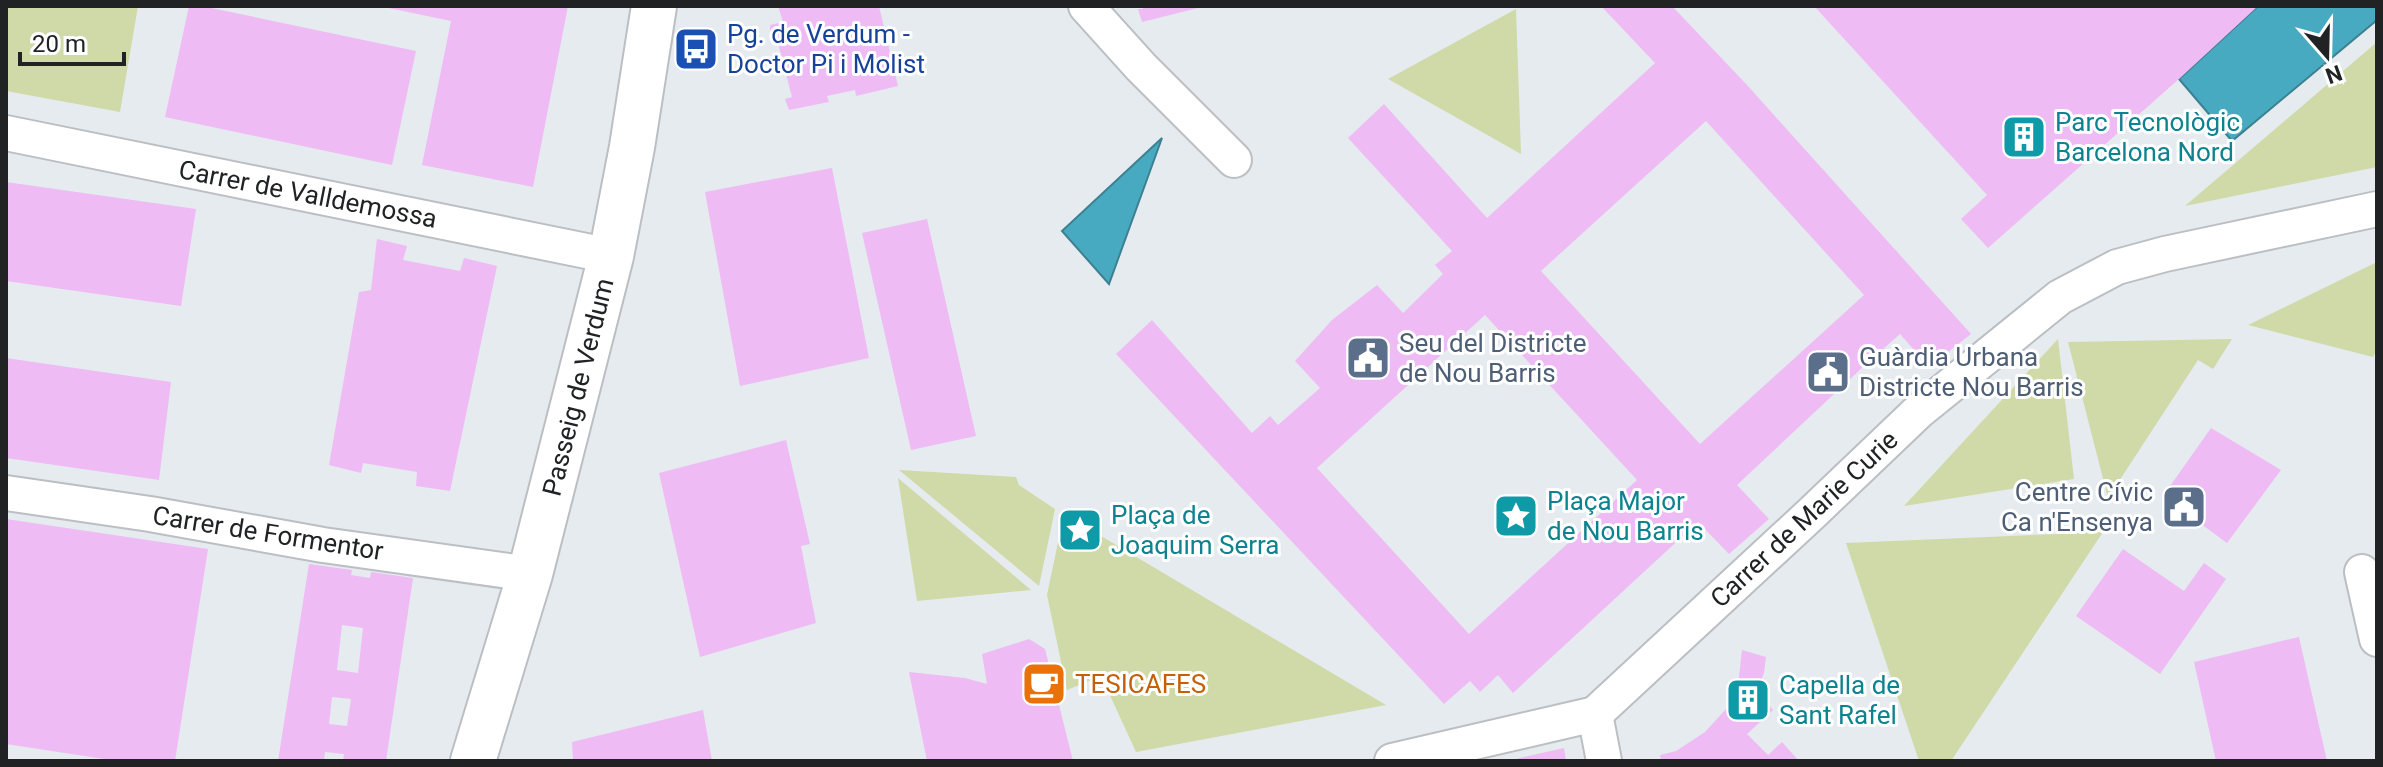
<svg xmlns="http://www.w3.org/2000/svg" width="2383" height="767" font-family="Roboto,sans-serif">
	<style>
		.green { fill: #cfdaa8 }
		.water { fill: #48aac0; stroke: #3c8191; stroke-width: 2 }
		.building { fill: #efbbf4; fill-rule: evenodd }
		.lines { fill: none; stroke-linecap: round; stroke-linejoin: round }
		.street-casing { stroke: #bbbfc3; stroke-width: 38 }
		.secondary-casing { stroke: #bbbfc3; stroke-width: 48 }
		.street { stroke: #fff; stroke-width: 34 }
		.secondary { stroke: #fff; stroke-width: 44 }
		.labels { text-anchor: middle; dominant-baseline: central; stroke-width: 6; stroke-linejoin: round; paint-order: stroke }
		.transit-label { font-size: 26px; fill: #164399; stroke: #fff; text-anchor: start }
		.culture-label { font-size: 26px; fill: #0d838f; stroke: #fff; text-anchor: start }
		.street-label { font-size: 26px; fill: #202223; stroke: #fff }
		.service-label { font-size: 26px; fill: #4e5e75; stroke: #fff; text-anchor: start }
		.food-label { font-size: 26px; fill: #c56008; stroke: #fff; text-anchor: start }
	</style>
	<rect width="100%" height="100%" fill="#e6ebef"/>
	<!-- green -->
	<g class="green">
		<path d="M6,6h132l-18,106 -114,-21z"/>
		<path d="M1516,9l5,145 -133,-75z"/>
		<path d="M2377,42v125l-192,39z"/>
		<path d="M2377,262v88l-4,7 -125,-32z"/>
		<path d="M2058,339l16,140 -170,27z"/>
		<path d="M2232,339l-19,30 -15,-9 -90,138 -40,-156z"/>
		<path d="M899,470l117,7 3,8 36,24 -16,77z"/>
		<path d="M898,478l133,112 -114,11z"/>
		<path d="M1064,514l322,191 -250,47 -35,-76 -34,14 -20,-95z"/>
		<path d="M2103,532l-152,229h-32l-73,-218z"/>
	</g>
	<!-- water -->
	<g class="water">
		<path d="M2258,6h119v14l-145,121 -53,-62z"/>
		<path d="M1162,138l-53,146 -47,-53z"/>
	</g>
	<!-- building -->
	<g class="building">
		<path d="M189,6h13l214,45 -24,114 -227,-48z"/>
		<path d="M379,6h189l-35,181 -111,-22 29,-144z"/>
		<path d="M778,6h101l19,80 -42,10 -1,-6 -28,6 2,6 -40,8 -4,-11 7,-2 -16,-62 -6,1v-11l13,-3z"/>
		<path d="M1142,6h60v1l-60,15 -4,-13h5z"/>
		<path d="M1601,6h71l75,79 224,249 -42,33 -29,-33 -36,32 -127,119 32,34 -40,35 -31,-32 -185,171 -15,-18 -18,17 -10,-11 -26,23 -328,-350 36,-34 100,113 18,-17 8,9 42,-37 -25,-27 37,-41 45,-35 26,28 40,-39 -8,-9 17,-14 -104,-113 36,-34 103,114 168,-155zM1706,121l158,174 -164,149 -159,-173zM1485,315l152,165 -168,154 -152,-166z"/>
		<path d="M1814,6h444l-79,73 -191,169 -27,-29 26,-24z"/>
		<path d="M832,168l37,190 -129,28 -35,-194z"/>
		<path d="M6,182l190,27 -15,97 -175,-25z"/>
		<path d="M927,219l49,217 -65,14 -49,-217z"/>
		<path d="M377,239l30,7 -4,14 57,11 4,-13 33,8 -47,225 -34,-5 1,-14 -54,-9 -2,10 -32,-8 30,-173 12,-2z"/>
		<path d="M6,358l165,24 -12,98 -153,-22z"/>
		<path d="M2211,428l70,42 -54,73 -64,-47z"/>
		<path d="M786,440l24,104 -9,2 15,77 -116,34 -41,-184z"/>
		<path d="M6,519l202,30 -33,212h-58l-111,-17z"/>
		<path d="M2123,549l61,42 20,-28 22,16 -66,95 -84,-58z"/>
		<path d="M309,564l43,6 -1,5 19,3 1,-6 42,6 -27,183h-43l1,-7 -19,-2 -1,9h-46zM342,625l21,3 -5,45 -21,-3zM332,697l19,2 -4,27 -18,-2z"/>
		<path d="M2299,637l28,124h-111l-22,-99z"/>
		<path d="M1029,639l16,10 28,112h-146l-18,-89 56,6 22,6 -5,-30z"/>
		<path d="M1742,650l24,7 -2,16 -7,18 16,19 -26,24 21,21 14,-13 17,19h-138l-1,-6 16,-4 29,-19 22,-24 12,-31z"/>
		<path d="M703,710l9,51h-139l-1,-19z"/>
		<path d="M1564,748l2,13h-55v-1z"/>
	</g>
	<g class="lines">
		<!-- street casing -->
		<g class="street-casing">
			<g id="street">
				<path d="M1086,6l55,61 93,93"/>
				<path d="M6,133l605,123"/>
				<path d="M6,493l144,21 173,31 207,29"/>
				<path d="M2362,572l15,67"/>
				<path d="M1595,714l216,-200 108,-103 141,-114 57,-30 48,-13 212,-45"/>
				<path d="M1595,714l9,47"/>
				<path d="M1392,761l203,-47"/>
			</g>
		</g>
		<!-- secondary casing -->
		<g class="secondary-casing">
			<path id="secondary" d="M473,761l57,-187 81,-318 21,-109 22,-141"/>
		</g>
		<!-- street -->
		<use href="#street" class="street"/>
		<!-- secondary -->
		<use href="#secondary" class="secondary"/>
	</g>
	<!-- icons -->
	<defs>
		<g id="bus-square" transform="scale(2.3)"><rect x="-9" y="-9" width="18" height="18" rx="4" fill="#1a4fb4" stroke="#fff"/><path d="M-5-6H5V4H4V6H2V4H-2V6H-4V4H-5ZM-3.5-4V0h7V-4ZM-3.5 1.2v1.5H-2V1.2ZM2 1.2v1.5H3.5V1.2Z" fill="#fff"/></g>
		<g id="building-square" transform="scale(2.3)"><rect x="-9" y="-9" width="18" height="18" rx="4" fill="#0f9aa8" stroke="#fff"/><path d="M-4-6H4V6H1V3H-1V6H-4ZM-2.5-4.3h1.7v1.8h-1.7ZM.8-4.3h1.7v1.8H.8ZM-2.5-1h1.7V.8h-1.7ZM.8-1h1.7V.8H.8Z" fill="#fff"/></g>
		<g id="civic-square" transform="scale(2.3)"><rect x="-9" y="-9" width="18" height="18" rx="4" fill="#5c6f8a" stroke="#fff"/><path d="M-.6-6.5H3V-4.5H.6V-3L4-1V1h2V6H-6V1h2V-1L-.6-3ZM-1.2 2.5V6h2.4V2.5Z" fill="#fff"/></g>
		<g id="sight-square" transform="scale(2.3)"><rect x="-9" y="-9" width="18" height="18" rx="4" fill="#0f9aa8" stroke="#fff"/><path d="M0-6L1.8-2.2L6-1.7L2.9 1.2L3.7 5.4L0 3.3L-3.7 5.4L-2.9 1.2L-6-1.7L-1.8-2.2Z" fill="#fff"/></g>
		<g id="cafe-square" transform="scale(2.3)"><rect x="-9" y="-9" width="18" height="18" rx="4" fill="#e8710a" stroke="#fff"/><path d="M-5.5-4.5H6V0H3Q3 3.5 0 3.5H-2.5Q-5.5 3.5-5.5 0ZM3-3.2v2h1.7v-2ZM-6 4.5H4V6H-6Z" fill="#fff"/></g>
	</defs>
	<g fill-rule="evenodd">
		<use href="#bus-square" x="696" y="49"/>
		<use href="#building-square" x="2024" y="137"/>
		<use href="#civic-square" x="1368" y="358"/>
		<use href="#civic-square" x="1828" y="372"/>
		<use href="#civic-square" x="2184" y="507"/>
		<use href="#sight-square" x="1516" y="516"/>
		<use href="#sight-square" x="1080" y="530"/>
		<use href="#cafe-square" x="1044" y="684"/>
		<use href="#building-square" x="1748" y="700"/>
	</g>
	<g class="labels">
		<!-- transit labels -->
		<g class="transit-label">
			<text x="727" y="34">Pg. de Verdum -<tspan x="727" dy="30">Doctor Pi i Molist</tspan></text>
		</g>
		<!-- culture labels -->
		<g class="culture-label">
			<text x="2055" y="122">Parc Tecnològic<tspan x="2055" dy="30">Barcelona Nord</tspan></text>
			<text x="1547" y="501">Plaça Major<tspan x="1547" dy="30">de Nou Barris</tspan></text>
			<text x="1111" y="515">Plaça de<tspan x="1111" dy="30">Joaquim Serra</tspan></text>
			<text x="1779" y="685">Capella de<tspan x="1779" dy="30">Sant Rafel</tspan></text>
		</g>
		<!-- street labels -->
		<g class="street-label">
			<text transform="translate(308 194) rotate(11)">Carrer de Valldemossa</text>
			<text transform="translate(578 387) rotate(-76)">Passeig de Verdum</text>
			<text transform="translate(1804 519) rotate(-43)">Carrer de Marie Curie</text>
			<text transform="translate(268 533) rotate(9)">Carrer de Formentor</text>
		</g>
		<!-- service labels -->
		<g class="service-label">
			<text x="1399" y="343">Seu del Districte<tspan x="1399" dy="30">de Nou Barris</tspan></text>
			<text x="1859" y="357">Guàrdia Urbana<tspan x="1859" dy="30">Districte Nou Barris</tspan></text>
			<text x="2153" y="492" text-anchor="end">Centre Cívic<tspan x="2153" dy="30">Ca n'Ensenya</tspan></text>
		</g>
		<!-- food labels -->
		<g class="food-label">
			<text x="1075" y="684">TESICAFES</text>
		</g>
	</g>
	<!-- border -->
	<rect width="2383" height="767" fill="none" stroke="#202223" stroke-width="16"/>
	<!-- north arrow -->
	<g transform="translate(2327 56) rotate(160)" stroke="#ffffff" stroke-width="6" paint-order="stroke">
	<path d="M0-6L14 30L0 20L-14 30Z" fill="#202223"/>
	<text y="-12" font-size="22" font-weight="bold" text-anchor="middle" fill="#202223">N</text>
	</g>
	<!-- scale -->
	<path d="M20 52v12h104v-12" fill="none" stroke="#202223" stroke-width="4"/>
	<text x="32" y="52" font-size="24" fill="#202223" stroke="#ffffff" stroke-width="6" paint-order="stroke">20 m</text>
</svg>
